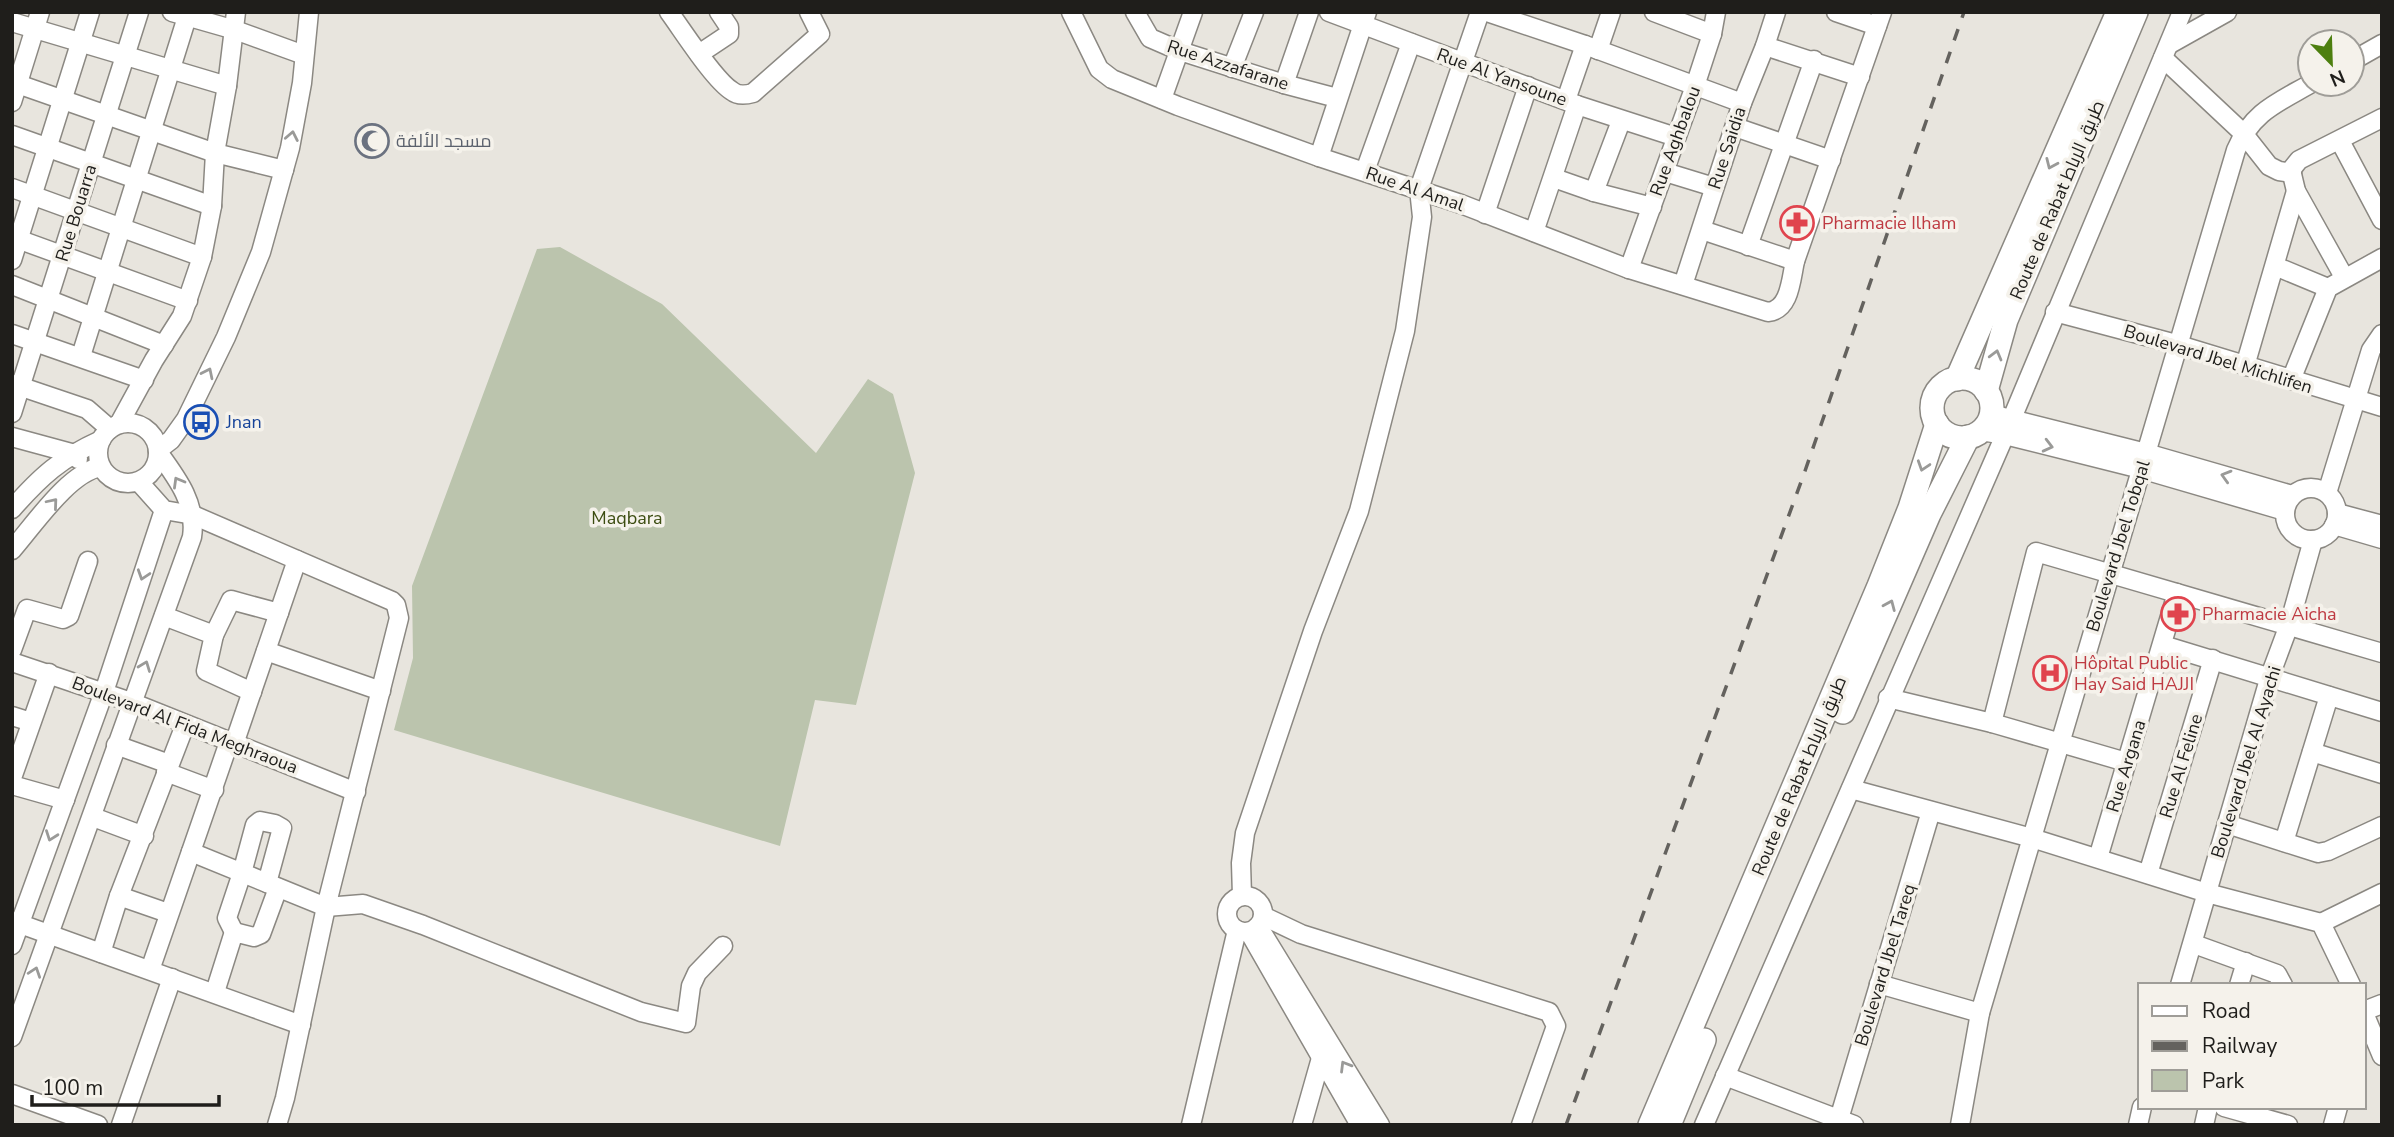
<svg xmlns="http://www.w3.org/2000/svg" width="2394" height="1137" font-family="'Nunito Sans',Cairo,sans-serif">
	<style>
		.green { fill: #bbc4ad }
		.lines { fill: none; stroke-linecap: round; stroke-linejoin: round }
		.minor-casing { stroke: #8b8882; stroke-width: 21 }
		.major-casing { stroke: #8b8882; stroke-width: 26 }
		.minor { stroke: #fff; stroke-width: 18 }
		.major { stroke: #fff; stroke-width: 23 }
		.rail { stroke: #64625e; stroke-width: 3.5; stroke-dasharray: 12 12; stroke-linecap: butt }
		.oneway { stroke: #9a9a98 }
		.labels { text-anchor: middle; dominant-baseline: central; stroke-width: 7; stroke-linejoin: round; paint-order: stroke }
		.street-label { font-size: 18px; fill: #1f1e1b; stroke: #f5f2eb }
		.worship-label { font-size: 18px; fill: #5b616d; stroke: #f5f2eb; text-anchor: start }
		.health-label { font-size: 18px; fill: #be3a42; stroke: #f5f2eb; text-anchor: start }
		.transit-label { font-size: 18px; fill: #164399; stroke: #f5f2eb; text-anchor: start }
		.park-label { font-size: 18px; fill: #3c4d11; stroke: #f5f2eb }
	</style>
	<rect width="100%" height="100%" fill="#e8e5de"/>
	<!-- green -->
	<path class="green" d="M560,247l102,57 154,149 52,-74 25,15 22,79 -59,232 -41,-5 -35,146 -386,-116 19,-72 -1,-72 125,-337z"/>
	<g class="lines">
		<!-- minor casing -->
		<g class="minor-casing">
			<g id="minor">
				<path d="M172,12l63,18 69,25"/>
				<path d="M669,12c14,19 45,68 63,79 6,5 14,4 21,2l67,-59 -11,-22"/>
				<path d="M1071,12l28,57 13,10 66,27 141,51 142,47 168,65 139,43c22,-2 23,-33 27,-51l87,-249"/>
				<path d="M1135,12l15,26 30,13 104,33 53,14"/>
				<path d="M1329,12l248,93 99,32"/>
				<path d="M1487,12l98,33 157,58"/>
				<path d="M1654,12l58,22"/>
				<path d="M1836,12l41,14"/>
				<path d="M12,22l215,64"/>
				<path d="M2170,44l57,-32"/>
				<path d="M1765,46l95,31"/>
				<path d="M1598,50l13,-38"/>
				<path d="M699,54l30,-20v-7l-10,-15"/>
				<path d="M2163,58l80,75 26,33 10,5 13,2"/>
				<path d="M2352,61l30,-17"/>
				<path d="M1232,68l22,-56"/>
				<path d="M12,82l203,71 69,17"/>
				<path d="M1284,84l25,-72"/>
				<path d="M1162,99l31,-87"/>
				<path d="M1566,100l19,-55"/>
				<path d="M12,102l28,-90"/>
				<path d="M1735,127l96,33"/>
				<path d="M12,135l200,71"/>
				<path d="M2340,141l42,79"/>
				<path d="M1319,157l48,-145"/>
				<path d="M1365,171l46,-128"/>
				<path d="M1665,172l49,15"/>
				<path d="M1554,178l40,14 58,15"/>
				<path d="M12,188l190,69"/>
				<path d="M1594,192l27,-71"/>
				<path d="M1485,214l43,-128"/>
				<path d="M1702,230l93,31"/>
				<path d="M1534,232l43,-127"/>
				<path d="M12,237l176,64"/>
				<path d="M1748,246l66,-186"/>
				<path d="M12,260l78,-248"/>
				<path d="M2275,266l53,22"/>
				<path d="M1629,269l66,-183 17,-52 4,-22"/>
				<path d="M2344,277l-48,-86 -5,-21 8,-10 83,-42"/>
				<path d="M12,285l152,60"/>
				<path d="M1683,285l59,-182 23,-57 11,-34"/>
				<path d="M2055,312l121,32 206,63"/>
				<path d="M12,334l132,46"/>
				<path d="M81,356l106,-339"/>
				<path d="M2245,366l51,-175"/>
				<path d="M2291,380l37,-92 54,-30"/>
				<path d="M13,384l74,25 23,20"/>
				<path d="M12,413l127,-401"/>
				<path d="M1991,414l155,39 146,42"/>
				<circle cx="128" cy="453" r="30"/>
				<path d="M119,424l35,-64 28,-44 20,-59 10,-51 3,-53 12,-67 9,-74"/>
				<path d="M1981,431l24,4 136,34 144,42"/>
				<path d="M12,437l59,16 7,6"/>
				<path d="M158,450l13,-10 15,-21 40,-82 35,-85 29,-104 12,-65 7,-71"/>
				<path d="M139,482l25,28 29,5 199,86 4,4 3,13 -73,289 -41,191 -8,27"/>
				<circle cx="2311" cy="514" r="26"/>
				<path d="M2327,493l44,-143 11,-16"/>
				<path d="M12,509c29,-33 49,-51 89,-69"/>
				<path d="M2337,513l45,12"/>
				<path d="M2334,525l48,14"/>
				<path d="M12,550c22,-25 57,-78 89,-83"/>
				<path d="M164,616l50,19 -8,36 46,21"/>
				<path d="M214,635l17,-35 48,13"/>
				<path d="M2163,645l219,67"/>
				<path d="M12,650l15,-41 36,10 6,-3 19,-55"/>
				<path d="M266,651l115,40"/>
				<path d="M12,662l119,40 225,90"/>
				<path d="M1888,698l104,25 134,39"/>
				<path d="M12,716l19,6"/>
				<path d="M1992,723l44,-171 346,101"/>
				<path d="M234,744l63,-184"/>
				<path d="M116,745l53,19"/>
				<path d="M2312,752l70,22"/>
				<path d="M166,772l48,18"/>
				<path d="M12,778l37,-105"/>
				<path d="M12,785l53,15"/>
				<path d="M1851,789l181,49 175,55 114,30 30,62"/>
				<path d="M93,817l51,19"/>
				<path d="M2227,824l91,29 10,-2 54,-25"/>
				<path d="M2284,842l45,-146"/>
				<path d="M191,852l135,55 37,-3 60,21 218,87 45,11 5,-37 6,-13 26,-27"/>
				<path d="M2098,858l79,-265"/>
				<path d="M2148,874l65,-215"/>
				<path d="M119,896l49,17"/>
				<path d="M1242,896l-1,-33 4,-30 68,-202 46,-120 46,-180 17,-114 -3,-28 61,-177"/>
				<circle cx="1245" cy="914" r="18"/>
				<path d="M1263,916l38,18 248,78 7,14 -35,99"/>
				<path d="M12,921l289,104"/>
				<path d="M2321,923l61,-30"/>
				<path d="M1258,926l122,199"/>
				<path d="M234,932l-7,-14 15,-45 13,-48 5,-4 15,3 7,4 -15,55"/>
				<path d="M1252,937l108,188"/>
				<path d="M2194,944l83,30 6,11"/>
				<path d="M12,945l92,-253 60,-182"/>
				<path d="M101,953l18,-57 66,-171"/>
				<path d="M150,970l79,-228"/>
				<path d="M1879,984l101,29"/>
				<path d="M2180,985l90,-309 19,-51 24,-85"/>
				<path d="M2239,985l7,-23"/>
				<path d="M215,992l19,-60 20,5 7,-3 17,-46"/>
				<path d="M2364,1011l18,-7"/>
				<path d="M2364,1013l18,43"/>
				<path d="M12,1037l180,-500c5,-33 -15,-59 -34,-85"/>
				<path d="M1725,1076l129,49"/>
				<path d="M12,1094l86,31"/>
				<path d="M2224,1107l64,18"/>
				<path d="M1839,1119l92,-308"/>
				<path d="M121,1125l51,-147"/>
				<path d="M1191,1125l46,-195"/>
				<path d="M1302,1125l21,-74"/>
				<path d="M1704,1125l301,-690 177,-423"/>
				<path d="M1960,1125l20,-112 256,-863c16,-38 41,-47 74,-66"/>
				<path d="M2138,1125l4,-18"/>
				<path d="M2204,1125l4,-18"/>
				<path d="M2333,1125l5,-18"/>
			</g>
		</g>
		<!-- major casing -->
		<g class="major-casing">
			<g id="major">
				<circle cx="1962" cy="408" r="30"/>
				<path d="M1957,379l161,-367"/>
				<path d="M1986,391l20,-71 130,-308"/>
				<path d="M1843,712l86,-198 39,-77"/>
				<path d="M1650,1125l229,-539 31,-78 27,-84"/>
				<path d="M1669,1125l35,-85"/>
			</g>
		</g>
		<!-- minor -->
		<use href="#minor" class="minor"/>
		<!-- major -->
		<use href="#major" class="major"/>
		<!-- rail -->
		<path class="rail" d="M1566,1125l239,-654 159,-459"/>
	</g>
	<!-- one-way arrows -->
	<defs><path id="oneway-chevron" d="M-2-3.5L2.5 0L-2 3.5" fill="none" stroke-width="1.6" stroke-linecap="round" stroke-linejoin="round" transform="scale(1.75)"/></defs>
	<g class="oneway">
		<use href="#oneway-chevron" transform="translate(292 136) rotate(-79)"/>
		<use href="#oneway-chevron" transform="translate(2051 164) rotate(114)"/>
		<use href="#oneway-chevron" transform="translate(1996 355) rotate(-75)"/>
		<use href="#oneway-chevron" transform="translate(208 373) rotate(-64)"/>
		<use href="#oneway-chevron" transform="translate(2048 446) rotate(14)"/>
		<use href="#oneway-chevron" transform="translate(1923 466) rotate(108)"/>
		<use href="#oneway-chevron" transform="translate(2226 476) rotate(-164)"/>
		<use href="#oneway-chevron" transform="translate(178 482) rotate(-120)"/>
		<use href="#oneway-chevron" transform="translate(53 503) rotate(-50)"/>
		<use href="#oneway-chevron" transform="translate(143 575) rotate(108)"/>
		<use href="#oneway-chevron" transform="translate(1890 605) rotate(-67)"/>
		<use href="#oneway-chevron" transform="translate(145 666) rotate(-69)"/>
		<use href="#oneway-chevron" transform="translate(51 836) rotate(110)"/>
		<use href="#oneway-chevron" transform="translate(35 972) rotate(-71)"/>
		<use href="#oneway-chevron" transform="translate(1345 1066) rotate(-121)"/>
	</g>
	<!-- icons -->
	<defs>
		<g id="mosque-ring" transform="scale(1.75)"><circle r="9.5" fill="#f5f2eb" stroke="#6b7280" stroke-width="1.5"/><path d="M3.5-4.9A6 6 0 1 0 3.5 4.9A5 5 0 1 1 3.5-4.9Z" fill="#6b7280"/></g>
		<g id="pharmacy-ring" transform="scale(1.75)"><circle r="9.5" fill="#f5f2eb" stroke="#e0444e" stroke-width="1.5"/><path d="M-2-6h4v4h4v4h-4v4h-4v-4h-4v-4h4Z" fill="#e0444e"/></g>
		<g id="bus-ring" transform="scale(1.75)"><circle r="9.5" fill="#f5f2eb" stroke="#1a4fb4" stroke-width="1.5"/><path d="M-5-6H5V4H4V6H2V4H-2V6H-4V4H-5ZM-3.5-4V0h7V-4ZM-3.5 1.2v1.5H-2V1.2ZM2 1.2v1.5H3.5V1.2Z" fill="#1a4fb4"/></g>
		<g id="hospital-ring" transform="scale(1.75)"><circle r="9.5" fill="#f5f2eb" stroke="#e0444e" stroke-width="1.5"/><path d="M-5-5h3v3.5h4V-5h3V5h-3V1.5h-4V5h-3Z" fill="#e0444e"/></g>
	</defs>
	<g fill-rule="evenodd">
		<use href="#mosque-ring" x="372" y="141"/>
		<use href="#pharmacy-ring" x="1797" y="223"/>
		<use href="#bus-ring" x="201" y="422"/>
		<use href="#pharmacy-ring" x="2178" y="614"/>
		<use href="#hospital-ring" x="2050" y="673"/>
	</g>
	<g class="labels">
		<!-- street labels -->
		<g class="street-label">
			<text transform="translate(1228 65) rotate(18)">Rue Azzafarane</text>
			<text transform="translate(1502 77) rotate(20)">Rue Al Yansoune</text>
			<text transform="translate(1675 141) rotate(-70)">Rue Aghbalou</text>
			<text transform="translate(1727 148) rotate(-72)">Rue Saidia</text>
			<text transform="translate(1415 189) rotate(19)">Rue Al Amal</text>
			<text transform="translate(2057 200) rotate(-67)">Route de Rabat طريق الرباط</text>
			<text transform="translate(76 213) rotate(-73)">Rue Bouarra</text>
			<text transform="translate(2218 359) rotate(17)">Boulevard Jbel Michlifen</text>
			<text transform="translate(2118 546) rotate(-73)">Boulevard Jbel Tobqal</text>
			<text transform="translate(185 725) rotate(21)">Boulevard Al Fida Meghraoua</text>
			<text transform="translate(2246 762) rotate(-73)">Boulevard Jbel Al Ayachi</text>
			<text transform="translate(2126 766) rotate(-73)">Rue Argana</text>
			<text transform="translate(2181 766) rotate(-73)">Rue Al Feline</text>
			<text transform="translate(1799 776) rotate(-67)">Route de Rabat طريق الرباط</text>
			<text transform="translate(1885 965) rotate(-73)">Boulevard Jbel Tareq</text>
		</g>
		<!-- worship labels -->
		<g class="worship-label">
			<text x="396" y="141">مسجد الألفة</text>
		</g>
		<!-- health labels -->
		<g class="health-label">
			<text x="1822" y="223">Pharmacie Ilham</text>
			<text x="2202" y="614">Pharmacie Aicha</text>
			<text x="2074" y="663">Hôpital Public<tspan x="2074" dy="21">Hay Said HAJJI</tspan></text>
		</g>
		<!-- transit labels -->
		<g class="transit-label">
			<text x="226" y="422">Jnan</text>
		</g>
		<!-- park labels -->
		<g class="park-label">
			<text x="627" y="518">Maqbara</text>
		</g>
	</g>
	<!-- border -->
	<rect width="2394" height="1137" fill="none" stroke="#1f1e1b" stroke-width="28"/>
	<!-- legend -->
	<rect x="2138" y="983" width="228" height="126" fill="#f5f2eb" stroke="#9f9d98" stroke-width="2"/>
	<rect x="2152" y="1006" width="35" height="10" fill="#ffffff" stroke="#9f9d98" stroke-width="2"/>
	<text x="2202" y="1018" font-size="21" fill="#1f1e1b">Road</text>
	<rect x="2152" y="1041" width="35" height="10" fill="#64625e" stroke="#9f9d98" stroke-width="2"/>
	<text x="2202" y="1053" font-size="21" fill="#1f1e1b">Railway</text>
	<rect x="2152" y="1070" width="35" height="21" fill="#bbc4ad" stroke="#9f9d98" stroke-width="2"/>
	<text x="2202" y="1088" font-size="21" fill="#1f1e1b">Park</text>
	<!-- north arrow -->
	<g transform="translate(2331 63) rotate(157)"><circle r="33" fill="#f5f2eb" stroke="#9f9d98" stroke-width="2"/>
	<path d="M0-5L12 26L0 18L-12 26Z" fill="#4d7f0f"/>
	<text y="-10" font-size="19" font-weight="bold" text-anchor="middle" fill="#1f1e1b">N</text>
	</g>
	<!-- scale -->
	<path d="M32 1095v10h187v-10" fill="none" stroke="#1f1e1b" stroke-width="3.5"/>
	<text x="42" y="1095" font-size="21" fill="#1f1e1b" stroke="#f5f2eb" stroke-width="5" paint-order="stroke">100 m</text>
</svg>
